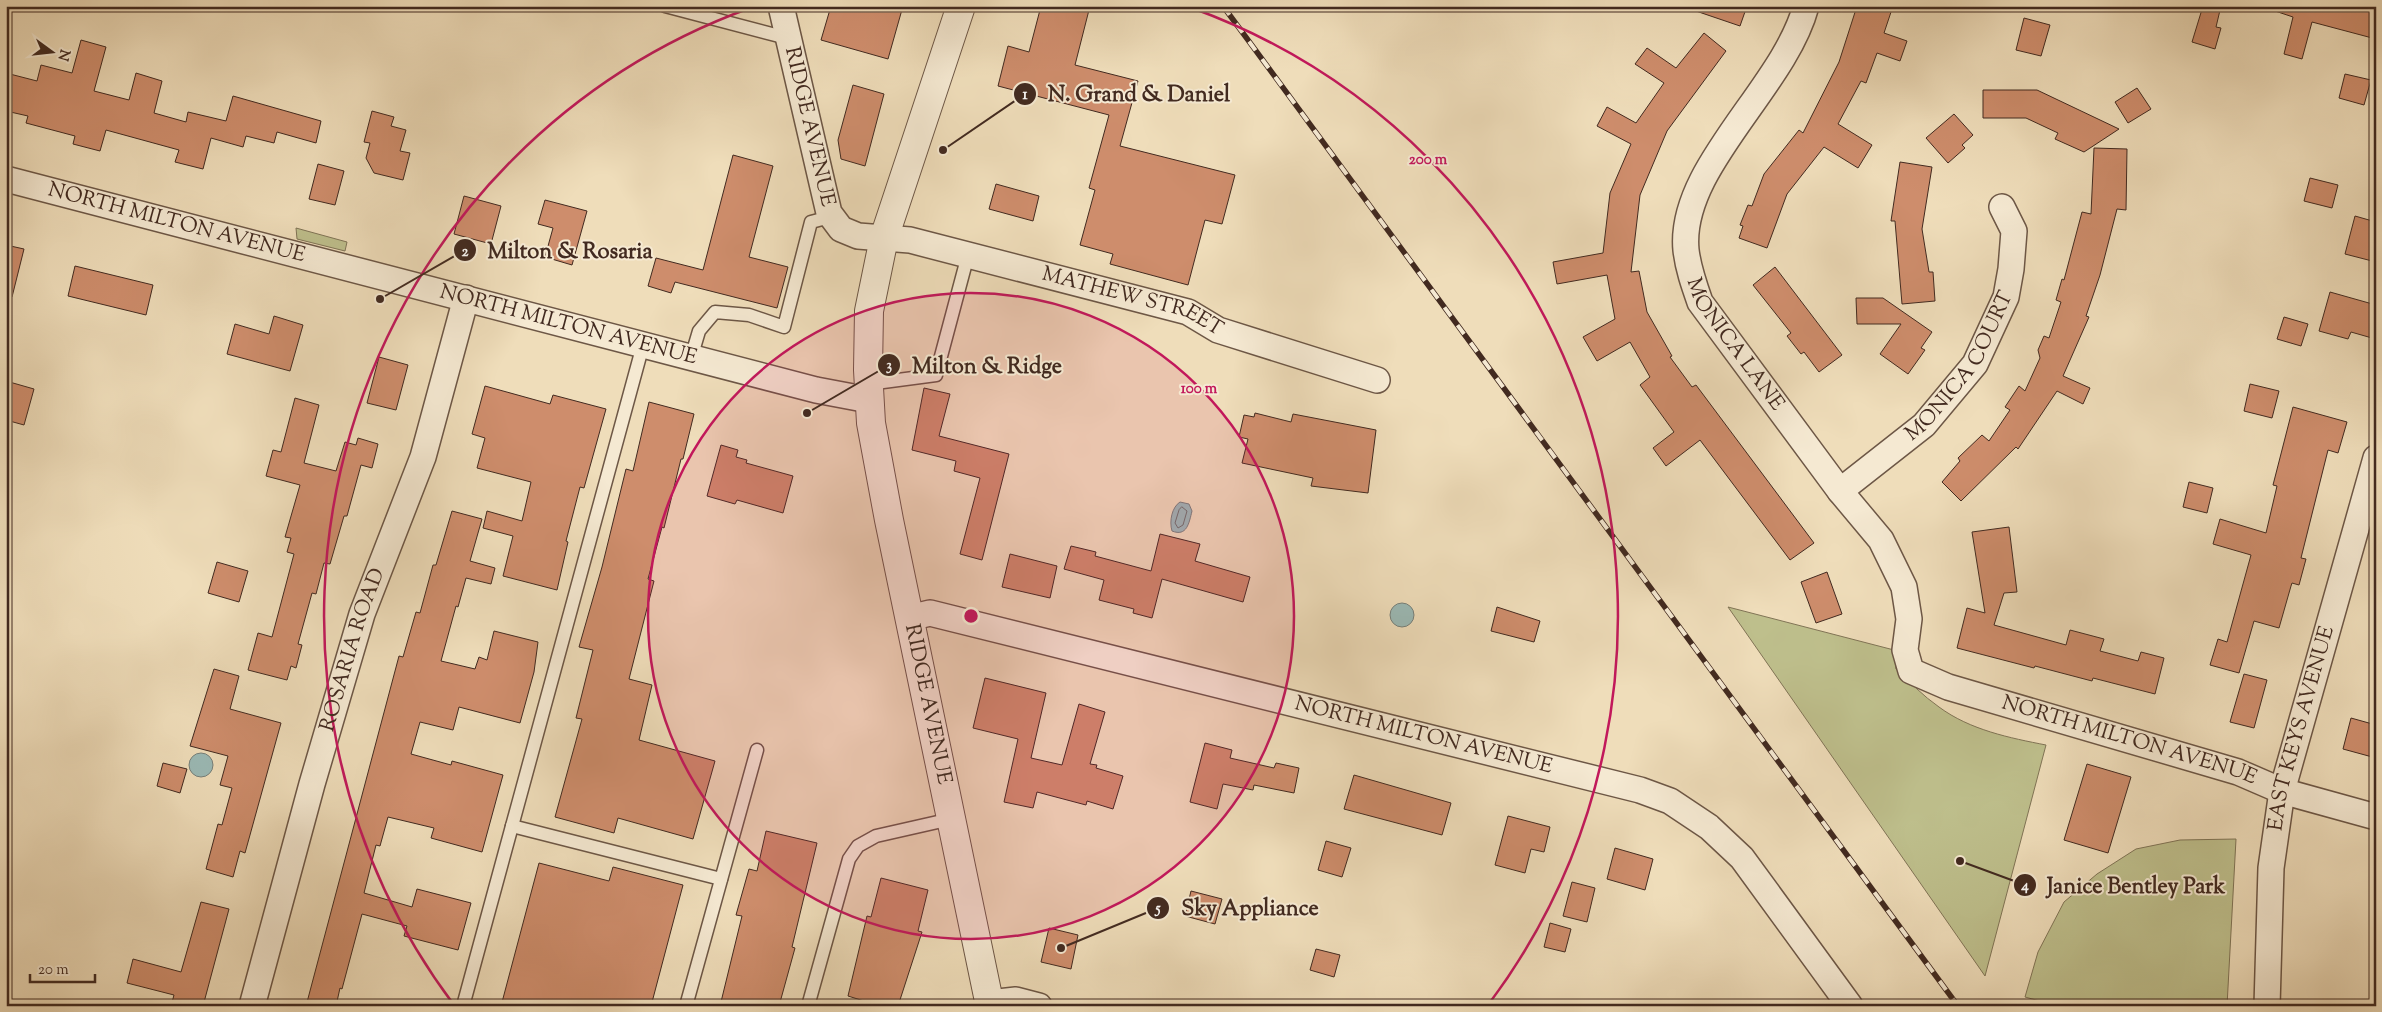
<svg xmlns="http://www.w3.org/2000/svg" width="2382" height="1012" font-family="'Sorts Mill Goudy',serif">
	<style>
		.green { fill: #bebf8c; stroke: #807456 }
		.water { fill: #9bbab6; stroke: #77807a }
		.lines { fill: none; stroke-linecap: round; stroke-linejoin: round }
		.shore { stroke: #6e726b; stroke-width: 1 }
		.building { fill: #ce8d6c; stroke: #422a20 }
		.service-casing { stroke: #6d5746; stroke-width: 15 }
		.minor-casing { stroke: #6d5746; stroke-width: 28 }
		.tertiary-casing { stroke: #6d5746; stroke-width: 30 }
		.service { stroke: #f5e9d2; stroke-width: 12 }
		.minor { stroke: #f5e9d2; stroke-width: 25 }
		.tertiary { stroke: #f5e9d2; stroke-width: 28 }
		.rail-casing { stroke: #422a20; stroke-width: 5.5 }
		.rail { stroke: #f5e9d2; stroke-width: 4; stroke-dasharray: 11; stroke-linecap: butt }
		.ring { fill: none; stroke: #c2185b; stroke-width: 2.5 }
		.labels { text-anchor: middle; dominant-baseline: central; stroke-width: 4; stroke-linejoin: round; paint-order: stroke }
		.street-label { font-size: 21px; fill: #422a20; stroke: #f5e9d2 }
		.centre { fill: #c2185b; stroke: #f5e9d2; stroke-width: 2.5 }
		.ring-label { font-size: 15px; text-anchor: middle; font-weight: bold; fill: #c2185b; stroke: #f5e9d2; stroke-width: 4; stroke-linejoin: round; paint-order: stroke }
		.leader { fill: none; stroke: #422a20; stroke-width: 2 }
		.callout-dot { fill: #422a20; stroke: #f5e9d2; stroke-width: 2 }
		.mark-label { font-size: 15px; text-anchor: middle; font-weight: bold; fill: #fff }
		.callout-label { font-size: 22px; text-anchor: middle; font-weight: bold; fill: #422a20; stroke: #f5e9d2; stroke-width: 4; stroke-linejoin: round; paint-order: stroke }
	</style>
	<rect width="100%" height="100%" fill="#efddba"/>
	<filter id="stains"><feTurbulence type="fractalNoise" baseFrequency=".004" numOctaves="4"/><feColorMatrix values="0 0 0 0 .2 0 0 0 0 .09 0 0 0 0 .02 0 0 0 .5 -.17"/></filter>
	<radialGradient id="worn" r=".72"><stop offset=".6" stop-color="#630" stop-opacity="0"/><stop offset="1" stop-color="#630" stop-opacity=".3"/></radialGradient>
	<!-- green -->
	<g class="green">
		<path d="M296,228l51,14 -2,9 -48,-12z"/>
		<path d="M1728,607l166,43 2,19c14,13 27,27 43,38 31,23 71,31 107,38l-61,231z"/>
		<path d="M2236,839l-9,167h-169l-33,-9 13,-45 26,-50 33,-28 39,-25 44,-9z"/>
	</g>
	<!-- water -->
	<g class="water">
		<path d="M1180,502l9,2 3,7c-3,12 -5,26 -20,20 -3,-10 0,-24 8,-29z"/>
		<circle cx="1402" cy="615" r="12"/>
		<circle cx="201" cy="765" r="12"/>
	</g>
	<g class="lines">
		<!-- shore -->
		<path class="shore" d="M1182,507l5,4 -4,14 -5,3 -3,-5 4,-13z"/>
	</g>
	<!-- building -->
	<g class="building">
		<path d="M831,6h72l-15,53 -67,-19z"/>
		<path d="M1041,6h49l-15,59 63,16 -18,65 115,29 -13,49 -17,-4 -17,65 -78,-21 3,-10 -33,-9 15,-55 -6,-2 20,-73 -111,-29 10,-40 21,6z"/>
		<path d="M1691,6h56l-7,20 -50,-17z"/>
		<path d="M1857,6h36l-9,27 23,8 -7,20 -23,-8 -11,30 -5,-2 -23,43 34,21 -14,23 -34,-21 -37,47 -20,54 -28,-10 4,-12 -3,-1 8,-20 4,1 12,-32 35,-44 4,3 36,-71z"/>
		<path d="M2203,6h18l-5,21 5,1 -6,21 -23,-7z"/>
		<path d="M2276,6h91l9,2v31l-64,-17 -10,37 -18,-5 9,-37 -18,-6z"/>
		<path d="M2024,18l26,7 -9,31 -25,-6z"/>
		<path d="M1704,33l22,18 -59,80 -27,64 -9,77 8,-1 8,41 25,44 -2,1 22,30 4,-2 118,158 -24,17 -90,-120 -34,26 -13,-18 21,-16 -34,-47 10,-8 -20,-35 -33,19 -14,-24 32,-18 -8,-44 -50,9 -4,-22 50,-9 7,-60 21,-49 -34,-18 10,-19 29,16 28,-40 -29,-19 12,-16 29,20z"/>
		<path d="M81,40l25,7 -12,44 35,9 7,-27 26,8 -8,32 32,9 2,-10 38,9 7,-25 88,25 -5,22 -39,-11 -3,11 -28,-7 -3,11 -32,-9 -8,31 -28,-7 4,-12 -73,-20 -6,21 -27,-7 2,-8 -49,-13 2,-7 -22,-5v-38l31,8 4,-16 31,8z"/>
		<path d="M2345,74l26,6 -7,25 -25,-7z"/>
		<path d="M853,85l31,9 -19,72 -24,-7 -3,-19z"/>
		<path d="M2137,88l14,21 -23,14 -13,-21z"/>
		<path d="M1983,90h54l82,39 -35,23 -29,-13 3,-6 -32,-15h-43z"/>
		<path d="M372,111l22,6 -3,9 15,4 -6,21 10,2 -7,27 -29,-7 -8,-15 4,-15 -6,-1z"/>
		<path d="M1954,114l19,21 -11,10 3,3 -17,15 -22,-25z"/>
		<path d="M2094,148l33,1 -1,61 -9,-1 -17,66 -14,41 3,1 -26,59 27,12 -7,16 -26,-13 -39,58 -2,-2 -55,54 -19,-19 18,-21 -2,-3 24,-23 7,6 21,-31 -5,-3 14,-21 6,5 15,-33 -2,-8 6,-14 5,2 12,-36 -5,-2 6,-21 2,1 18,-68 9,2z"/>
		<path d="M733,155l40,11 -24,91 39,10 -11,41 -102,-26 -4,11 -23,-7 8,-28 47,12z"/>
		<path d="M1900,162l32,5 -10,62 7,43h4l2,29 -33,3 -7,-83h-4z"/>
		<path d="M318,164l26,7 -9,34 -26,-6z"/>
		<path d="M2310,178l28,7 -6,23 -28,-7z"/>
		<path d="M996,184l43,12 -6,25 -44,-12z"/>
		<path d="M464,196l37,10 -10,38 -37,-10z"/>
		<path d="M545,200l42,11 -15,54 -27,-8 8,-29 -15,-4z"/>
		<path d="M2355,216l21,6v40l-31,-8z"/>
		<path d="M6,245l18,4 -12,48 -6,-1z"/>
		<path d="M75,266l78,19 -7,30 -78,-19z"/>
		<path d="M1775,267l67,88 -23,17 -15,-20 -3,2 -14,-18 4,-3 -38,-48z"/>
		<path d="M2330,292l46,13v19l-4,14 -21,-6 -3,7 -29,-8z"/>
		<path d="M1856,298h27l49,34 -11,16 4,2 -17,24 -28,-20 21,-30h-44z"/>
		<path d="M274,316l29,9 -13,46 -63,-17 8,-30 34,10z"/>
		<path d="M2284,317l24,7 -7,22 -24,-7z"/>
		<path d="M379,357l29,8 -12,45 -29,-7z"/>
		<path d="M6,381l28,8 -10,36 -18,-5z"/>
		<path d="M2250,384l29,7 -7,27 -28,-7z"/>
		<path d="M485,386l65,18 3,-9 53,14 -22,79 -4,-1 -14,54 2,1 -11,48 -54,-14 10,-40 -30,-8 4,-17 35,10 9,-39 -54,-14 8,-30 -13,-4z"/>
		<path d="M924,388l26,6 -11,42 70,18 -27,106 -22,-6 20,-76 -26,-7 2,-10 -44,-11z"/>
		<path d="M295,398l24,7 -15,58 32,8 9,-29 11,3 2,-7 20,6 -6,24 -11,-3 -14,51h-3l-14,48 -6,-1 -8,31 -4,-1 -14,51 4,1 -6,23 -5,-2 -4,14 -39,-10 10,-37 14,4 22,-83 -7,-2 4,-14 -6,-1 15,-52 -34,-9 7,-26 8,2z"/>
		<path d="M649,402l45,12 -11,45h-2l-17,69 -2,-1 -14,52 6,2 -25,98 23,6 -13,55 76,21 -22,78 -75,-21 -4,15 -59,-16 27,-98 -6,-1 17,-68 -14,-3 23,-80 24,-98 7,2z"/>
		<path d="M2293,407l54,15 -9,31 -10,-3 -27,108 5,1 -7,26 -7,-2 -1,3 -12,42 -25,-7 -15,52 -29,-8 8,-26 9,3 24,-87 -38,-11 7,-25 46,14 11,-47 -4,-1z"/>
		<path d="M1255,413l36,9 2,-8 83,16 -8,63 -57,-7 2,-8 -71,-15 6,-24 -9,-2 5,-22 10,2z"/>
		<path d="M721,445l17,5 -2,7 11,3 -1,3 47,13 -10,37 -46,-13 -2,4 -28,-8z"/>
		<path d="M2189,482l24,6 -6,25 -24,-6z"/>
		<path d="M452,511l30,8 -12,42 25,7 -4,16 -25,-6 -8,29 -2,-1 -15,55 34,8 4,-12 8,3 7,-29 44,11 -4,30 -14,51 -61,-16 -6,23 -33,-8 -9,32 40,11 1,-4 51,14 -21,77 -51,-14 3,-10 -46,-11 -8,29 -4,-1 -12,48 48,14 5,-18 54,14 -13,47 -54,-14 3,-10 -45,-12 -20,75 -2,-1 -4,18h-30l93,-350 4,1 13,-45 4,1 13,-48h3z"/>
		<path d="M2009,527l8,65 -13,1 -10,32 72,20 4,-15 34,9 -4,12 38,10 3,-9 23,6 -9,36 -62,-16 -1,3 -57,-15 -1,2 -77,-20 10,-40 18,5 -13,-81z"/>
		<path d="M1160,534l40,10 -5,17 55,16 -7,25 -81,-23 -10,39 -19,-5 1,-4 -35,-9 5,-20 -40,-11 7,-23 25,6 -1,4 56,15z"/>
		<path d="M1010,554l47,12 -7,32 -48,-11z"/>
		<path d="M217,562l31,9 -9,31 -31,-9z"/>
		<path d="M1827,572l15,42 -26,9 -15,-41z"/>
		<path d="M1497,607l43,14 -6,21 -43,-11z"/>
		<path d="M214,669l25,7 -9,33 51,14 -36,130 -5,-2 -7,26 -27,-8 12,-45 4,1 10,-37 -12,-3 8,-29 -38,-10z"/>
		<path d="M2244,674l23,6 -13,48 -24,-6z"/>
		<path d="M985,678l61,15 -15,65 31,7 17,-61 26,8 -15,52 7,1 -1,3 27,8 -10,33 -26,-8 -1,4 -49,-13 -4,16 -29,-6 14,-63 -45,-11z"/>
		<path d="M2351,718l25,7v33l-33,-9z"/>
		<path d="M1205,743l27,7 -2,8 44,10 2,-5 23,5 -5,25 -40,-8 -1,5 -30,-6 -6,25 -27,-7z"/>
		<path d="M163,763l24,6 -7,24 -23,-7z"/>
		<path d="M2087,764l44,13 -23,76 -44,-13z"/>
		<path d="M1354,775l97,28 -9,32 -98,-26z"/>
		<path d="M1508,816l42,11 -6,25 -13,-3 -6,24 -30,-8z"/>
		<path d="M766,831l51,12 -25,104 3,1 -16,58h-59l22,-90 -6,-1 13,-46 8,2z"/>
		<path d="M1326,841l25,7 -9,29 -24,-7z"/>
		<path d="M1615,848l38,11 -8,31 -38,-11z"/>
		<path d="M539,863l70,18 4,-14 70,18 -32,121h-150z"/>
		<path d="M881,878l47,12 -10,41 4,1 -24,74h-18l-32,-10 19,-80 4,1z"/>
		<path d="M1572,882l23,6 -8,34 -24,-6z"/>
		<path d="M1191,891l31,8 -7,25 -30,-8z"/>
		<path d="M201,902l28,7 -26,97h-32l3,-11 -47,-12 6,-24 48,13z"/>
		<path d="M1550,923l21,6 -6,23 -21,-5z"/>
		<path d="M1049,928l29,7 -7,34 -30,-7z"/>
		<path d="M1316,949l24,6 -6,22 -24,-7z"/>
	</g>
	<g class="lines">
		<!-- service casing -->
		<g class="service-casing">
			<g id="service">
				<path d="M665,6l122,32"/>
				<path d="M691,358l8,-27 16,-19 34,3 35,12 27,-105 19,-5"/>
				<path d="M868,384l68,-9 32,-120"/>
				<path d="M512,826l209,53"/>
				<path d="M463,1006l180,-661"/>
				<path d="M686,1006l71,-256"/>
				<path d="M808,1006l41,-147 9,-13 18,-10 75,-17"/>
			</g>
		</g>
		<!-- minor casing -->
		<g class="minor-casing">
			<g id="minor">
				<path id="s1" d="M781,6l48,207 12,16 17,7 52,4 278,72 30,18 159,50"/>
				<path id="s2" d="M1806,6c-22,82 -128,162 -120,244 2,18 8,35 14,52l140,189 41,49 23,47 5,32 -4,31 6,21 37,16 290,85 44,19 94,26"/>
				<path id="s3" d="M6,179l810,211 53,10"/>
				<path id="s4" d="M1840,491l84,-66 51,-61 31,-67 5,-28 3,-38 -12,-24"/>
				<path id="s5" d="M909,618l21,-5 710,177 30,11 39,26 33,31 108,148"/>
				<path d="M989,1003l27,-3 23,6"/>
				<path id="s6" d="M252,1006l60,-222 50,-170 61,-157 43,-159"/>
				<path id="s7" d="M2267,1006l4,-138 11,-77 94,-333"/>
			</g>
		</g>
		<!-- tertiary casing -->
		<g class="tertiary-casing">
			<g id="tertiary">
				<path id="s8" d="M961,6l-77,232 -15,73 -1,59 3,53 18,97 101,486"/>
			</g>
		</g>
		<!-- service -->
		<use href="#service" class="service"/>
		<!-- minor -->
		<use href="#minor" class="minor"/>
		<!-- tertiary -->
		<use href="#tertiary" class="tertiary"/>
		<!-- rail casing -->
		<g class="rail-casing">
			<path id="rail" d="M1223,6l735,1000"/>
		</g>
		<!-- rail -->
		<use href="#rail" class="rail"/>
	</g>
	<!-- distance rings -->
	<circle cx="971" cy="616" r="323" fill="#c2185b" fill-opacity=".12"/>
	<g class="ring">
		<circle cx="971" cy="616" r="323"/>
		<path d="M454 1005A647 647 0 0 1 750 8M1192 8A647 647 0 0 1 1488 1005"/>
	</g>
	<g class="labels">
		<!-- street labels -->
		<g class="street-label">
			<text stroke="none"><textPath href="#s1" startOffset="124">RIDGE AVENUE</textPath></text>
			<text stroke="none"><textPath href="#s3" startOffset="176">NORTH MILTON AVENUE</textPath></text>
			<text stroke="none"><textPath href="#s1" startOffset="534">MATHEW STREET</textPath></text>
			<text stroke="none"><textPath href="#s3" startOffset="581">NORTH MILTON AVENUE</textPath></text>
			<text stroke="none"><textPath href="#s2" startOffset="384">MONICA LANE</textPath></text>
			<text stroke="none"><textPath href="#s4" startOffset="176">MONICA COURT</textPath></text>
			<text stroke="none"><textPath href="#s6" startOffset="370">ROSARIA ROAD</textPath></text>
			<text stroke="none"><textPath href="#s8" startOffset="718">RIDGE AVENUE</textPath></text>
			<text stroke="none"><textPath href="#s7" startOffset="281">EAST KEYS AVENUE</textPath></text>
			<text stroke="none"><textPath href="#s5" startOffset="530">NORTH MILTON AVENUE</textPath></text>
			<text stroke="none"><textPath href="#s2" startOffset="996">NORTH MILTON AVENUE</textPath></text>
		</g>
	</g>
	<circle cx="971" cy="616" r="8" class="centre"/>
	<g class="ring-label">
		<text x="1428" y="164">200 m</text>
		<text x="1199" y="393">100 m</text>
	</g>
	<!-- callouts -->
	<path class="leader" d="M943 150L1025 94M380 299L465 250M807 413L889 365M1960 861L2025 885M1061 948L1158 908"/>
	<g class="callout-dot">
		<circle cx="943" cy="150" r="5"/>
		<circle cx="380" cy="299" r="5"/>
		<circle cx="807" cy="413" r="5"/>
		<circle cx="1960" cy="861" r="5"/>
		<circle cx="1061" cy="948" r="5"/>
		<circle cx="1025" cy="94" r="12"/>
		<circle cx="465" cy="250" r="12"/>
		<circle cx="889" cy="365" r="12"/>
		<circle cx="2025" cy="885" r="12"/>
		<circle cx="1158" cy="908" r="12"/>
	</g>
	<g class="mark-label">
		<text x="1025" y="99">1</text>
		<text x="465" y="256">2</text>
		<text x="889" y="370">3</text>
		<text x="2025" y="890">4</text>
		<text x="1158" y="913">5</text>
	</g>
	<g class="callout-label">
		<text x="1139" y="101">N. Grand &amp; Daniel</text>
		<text x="570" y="258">Milton &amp; Rosaria</text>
		<text x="987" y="373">Milton &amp; Ridge</text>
		<text x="2136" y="893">Janice Bentley Park</text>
		<text x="1250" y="915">Sky Appliance</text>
	</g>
	<!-- margin -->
	<rect width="2382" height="1012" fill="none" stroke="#efddba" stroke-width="25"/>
	<rect x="8" y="8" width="2367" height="997" fill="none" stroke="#422a20" stroke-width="2.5"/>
	<rect x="12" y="12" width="2357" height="987" fill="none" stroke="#422a20"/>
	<!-- north arrow -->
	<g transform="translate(52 52) rotate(105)" stroke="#f5e9d2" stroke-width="4" paint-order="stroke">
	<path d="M0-4L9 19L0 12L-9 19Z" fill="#422a20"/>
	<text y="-8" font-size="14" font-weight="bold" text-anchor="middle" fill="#422a20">N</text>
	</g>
	<!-- scale -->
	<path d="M30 974v8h65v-8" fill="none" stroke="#422a20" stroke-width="2.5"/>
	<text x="38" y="974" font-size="15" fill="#422a20" stroke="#f5e9d2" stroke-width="4" paint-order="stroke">20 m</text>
	<rect width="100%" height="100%" filter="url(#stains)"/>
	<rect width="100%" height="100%" fill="url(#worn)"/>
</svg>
